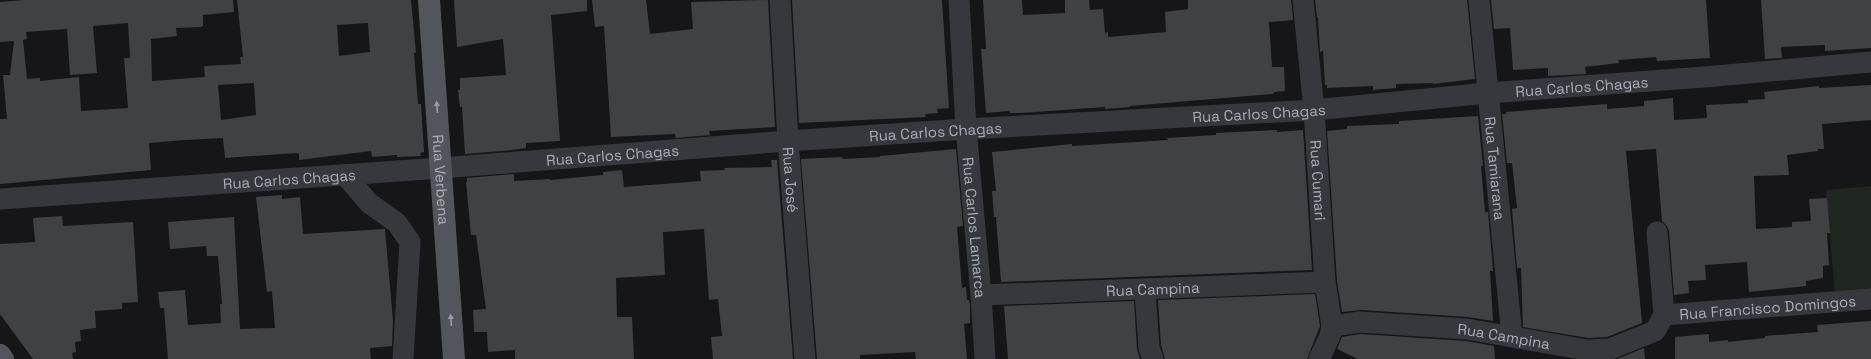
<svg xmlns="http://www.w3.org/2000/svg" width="1871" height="359" font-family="'Space Grotesk',sans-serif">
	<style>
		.green { fill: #1e261f }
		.building { fill: #404145; fill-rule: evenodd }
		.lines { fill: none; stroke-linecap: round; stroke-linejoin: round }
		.minor { stroke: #37383d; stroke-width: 21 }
		.major { stroke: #53555c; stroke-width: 22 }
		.oneway { fill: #979ba6 }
		.labels { text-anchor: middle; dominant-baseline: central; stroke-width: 3; stroke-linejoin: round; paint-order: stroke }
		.street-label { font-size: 15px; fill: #a8adb8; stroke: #111113 }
	</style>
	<rect width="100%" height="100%" fill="#161618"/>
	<!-- green -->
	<path class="green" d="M1871,186v106l-36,4 -9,-106z"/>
	<!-- building -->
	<g class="building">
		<path d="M24,0h209l1,12 -31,3v11l-2,1 -25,1 1,8 -26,3 1,42 53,-4 -1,-11 37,-2 -1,-7h3l-6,-57h174l5,53h-2l4,51h3l3,48 -4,1 1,3 -24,1v-2l-25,2 -1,-6 -72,9v-6l-2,-1 -72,5 -2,-20 -38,2 -36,3 2,27 -151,14v-65h7l-4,-44h7l4,-34 -14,1v-40zM128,23l2,35h-6l4,50 -47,3 -2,-34 -39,4v-3l-13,1 -4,-39 4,-1 -1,-7 41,-3 3,46 27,-2 -4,-47zM368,23l2,29 -31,4 -2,-31zM254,83l2,32 -35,5 -3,-35z"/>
		<path d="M454,0h133v11l-36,4 9,126 -34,2v5l-14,2 -47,4 -3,-47h-2l-2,-17h2v-12l46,-3 -3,-36 -46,8z"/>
		<path d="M592,0h54l4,34 43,-5 -2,-27 77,-2 7,127 -66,4 1,4 -34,3 -1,-4 -64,3 -7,-111 -9,1z"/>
		<path d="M792,0h150l7,108 -12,1 1,4 -13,1 1,3 -127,6z"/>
		<path d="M983,0h39l1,15 42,-2v-13h24l1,10 13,-1 2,24 3,-1v5l58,-5 -1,-20 23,-3v-9h103l2,20 -24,2 3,45h12l1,24 -11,1 -1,2 -143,12v1l-25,2v-2l-84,6h-11l-1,-2 -23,2 -5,-64h5z"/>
		<path d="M1315,0h152l8,79 -42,5v-1l-37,1v4l-23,2v-4l-46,2v-3h-2l-2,-34 -3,1 -2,-35 -1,1z"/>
		<path d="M1491,0h215l4,58 -53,3 -1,-4 -38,3 1,3 -34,4 1,7 -38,2v-8l-35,2 -3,-42 -16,1z"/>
		<path d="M1761,0h110v48l-46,3v-6l-44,2 1,11 -17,1z"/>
		<path d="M1871,85v35l-49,4 2,25h-6v2l-31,4 2,20 -35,1 2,53 36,-2v-5l19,-1 -2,-22 18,-1 3,35h-3l2,32 -6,1v12l-17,3v5l-57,6 -2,-30 -42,3 1,15 -18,1 1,12 -15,2 -5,-64 -2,-5 -5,-5 -6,-72 -30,2 16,172 -35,14 -19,1 -65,-11 -2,-59h-4l-5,-59 5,-1 -5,-45h-5l-5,-49h4v-2l101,-8v5l37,-3v-5l29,-3 1,22 33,-2 -1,-13 42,-2v-3l17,-1 -1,-7 55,-6v2z"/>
		<path d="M1478,116l5,50h-2l4,46h3l5,59h-3l3,50 -25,-4 -107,-7 -19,2 -5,-31 -10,-150 20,-2v-3l52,-2v-3z"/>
		<path d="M1277,130v2l26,-2 9,140 -311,12 -5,-65h-2l-2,-26h4l-4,-39 80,-8v2l96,-6 -1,-2 49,-3v-2z"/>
		<path d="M956,149l7,77 -6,1 5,61 4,-1 1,13h2l1,5v18l-6,1 3,35h-51l-1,-7 -55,3v4h-43l-16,-200 41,-2 1,2 37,-2v-1z"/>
		<path d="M771,160h6l16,199h-80l-2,-22 11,-1 -4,-37 -9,1 -5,-71 -41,3 2,43 -49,3 1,39h15l2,42h-119v-9l-27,2 -1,-20h-13l-1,-22 13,-1 -10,-74h-5l-5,-53h1v-4l47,-4v7l36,-2v1l53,-5v-3l19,-2 2,17 77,-6 -1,-10 25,-1 -1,-2 48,-1z"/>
		<path d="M282,195v4l18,-2 3,37 82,-5 8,92 -1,25 -22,2 1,11h-203l-4,-51h-4l-2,-16 27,-2 3,35 33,-2 -1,-19h2l-4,-48h-11l-1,-10 -36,3 -2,-27 66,-5 6,112 35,-1 -3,-37 -5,1 -11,-95z"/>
		<path d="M62,216l1,10 70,-4 5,80 -16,1v6l-27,2 1,17 -16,2 1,11 -6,1 1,10 -4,1 1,6h-40l-33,-45v-70l35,-2 -2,-24z"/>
		<path d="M1315,294l5,32 -13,33h-142l-4,-14 -3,-45z"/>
		<path d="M1134,301l3,48 3,10h-132l-4,-53z"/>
		<path d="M1871,321v38h-196v-22l34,-3v8l19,-2v2l37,-4v-2l53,-4 -1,-7z"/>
		<path d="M1360,334l106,7 28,5 1,13h-137l-21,-10 5,-12z"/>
		<path d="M1644,348l1,11h-28z"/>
	</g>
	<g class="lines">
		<!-- minor -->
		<g class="minor">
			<path id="s1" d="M780,0l8,141 17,218"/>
			<path id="s2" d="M959,0l7,129 15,166 4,64"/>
			<path id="s3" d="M1303,0l11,110 11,172 7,44 -2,10 -11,23"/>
			<path id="s4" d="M1479,0l33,337"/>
			<path d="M345,175l24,28 28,20 13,19 -7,117"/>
			<path id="s5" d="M0,199l441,-31 347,-27 178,-12 348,-19 174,-17 216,-16 167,-15"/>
			<path d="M1145,290l4,58 4,11"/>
			<path id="s6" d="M981,295l344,-13"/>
			<path id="s7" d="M1664,315l207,-16"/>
			<path id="s8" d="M1332,326l28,-4 107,7 120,21 23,-1 45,-18 9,-16 -7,-83"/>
		</g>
		<!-- major -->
		<g class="major">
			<path id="s9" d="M429,0l25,359"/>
			<path d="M0,355l3,4"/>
		</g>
	</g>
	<!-- one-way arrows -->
	<defs><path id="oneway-solid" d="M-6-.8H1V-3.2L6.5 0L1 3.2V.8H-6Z"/></defs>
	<g class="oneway">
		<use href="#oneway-solid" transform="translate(437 107) rotate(-94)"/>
		<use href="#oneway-solid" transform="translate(451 320) rotate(-94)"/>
	</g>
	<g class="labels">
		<!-- street labels -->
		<g class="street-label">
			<text stroke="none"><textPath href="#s5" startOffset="1586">Rua Carlos Chagas</textPath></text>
			<text stroke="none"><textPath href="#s5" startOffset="1262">Rua Carlos Chagas</textPath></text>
			<text stroke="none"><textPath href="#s5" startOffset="938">Rua Carlos Chagas</textPath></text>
			<text stroke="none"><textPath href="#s5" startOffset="614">Rua Carlos Chagas</textPath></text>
			<text stroke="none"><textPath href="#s4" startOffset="169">Rua Tamiarana</textPath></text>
			<text stroke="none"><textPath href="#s5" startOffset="290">Rua Carlos Chagas</textPath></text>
			<text stroke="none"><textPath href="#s9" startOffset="180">Rua Verbena</textPath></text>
			<text stroke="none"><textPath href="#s1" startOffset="180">Rua José</textPath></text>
			<text stroke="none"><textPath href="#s3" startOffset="181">Rua Cumari</textPath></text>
			<text stroke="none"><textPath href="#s2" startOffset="228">Rua Carlos Lamarca</textPath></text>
			<text stroke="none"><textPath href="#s6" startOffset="172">Rua Campina</textPath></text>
			<text stroke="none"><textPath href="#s7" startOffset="104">Rua Francisco Domingos</textPath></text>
			<text stroke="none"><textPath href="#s8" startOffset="173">Rua Campina</textPath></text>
		</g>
	</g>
</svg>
